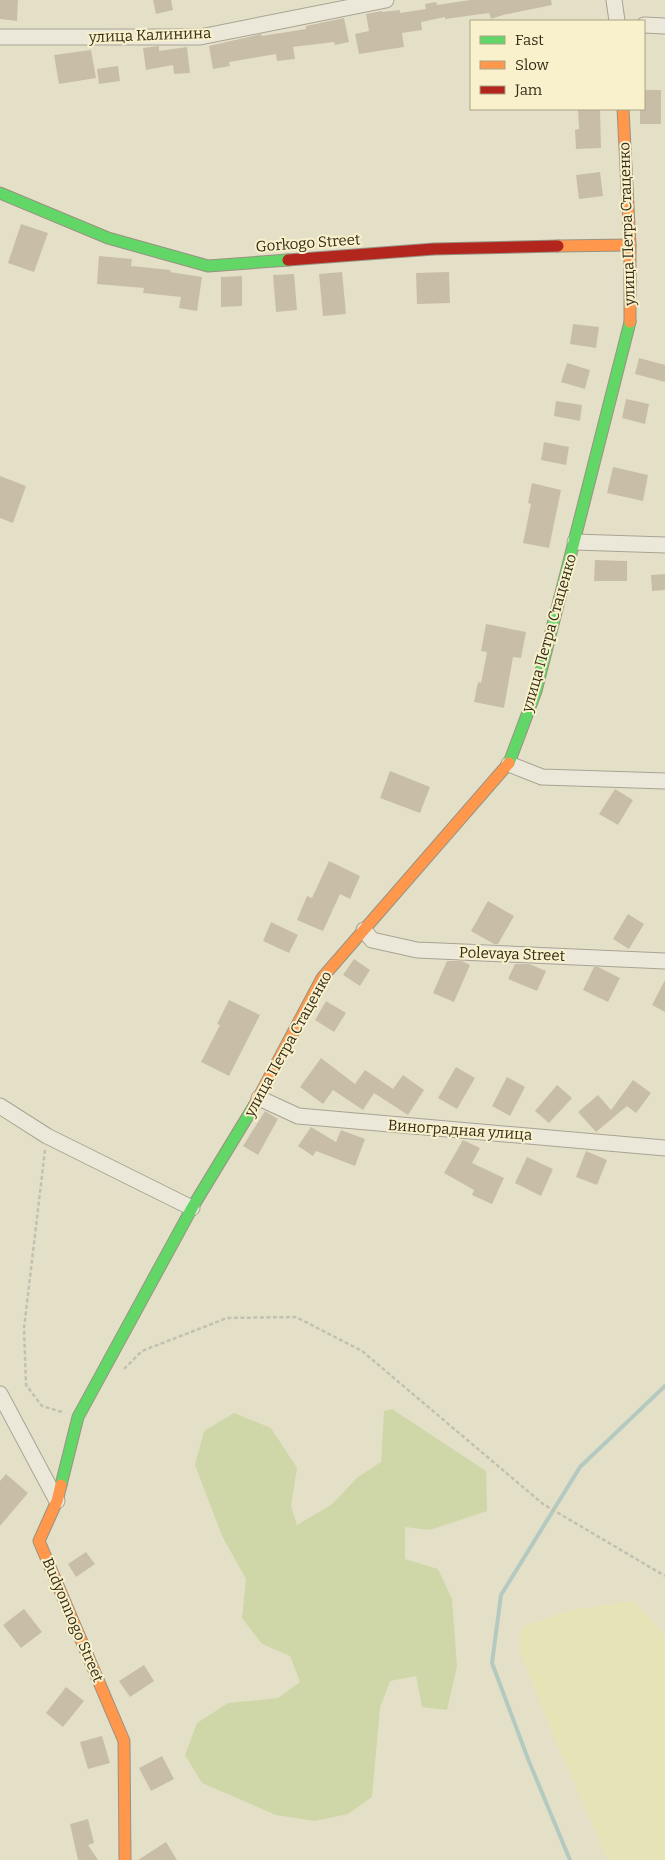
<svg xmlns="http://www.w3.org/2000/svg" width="665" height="1860" font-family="Bitter,serif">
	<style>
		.farmland { fill: #e6e3b6 }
		.green { fill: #cfd7a8 }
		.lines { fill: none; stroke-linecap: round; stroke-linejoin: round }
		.stream { stroke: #b4cac0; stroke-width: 4 }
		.building { fill: #c8bea8 }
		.street-casing { stroke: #a9a392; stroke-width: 17 }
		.fast-casing { stroke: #989282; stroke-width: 13 }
		.slow-casing { stroke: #989282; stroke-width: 13 }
		.jam-casing { stroke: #989282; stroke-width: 13 }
		.path { stroke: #c3c0b1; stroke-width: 2.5; stroke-dasharray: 4 2.5; stroke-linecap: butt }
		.street { stroke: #ebe8da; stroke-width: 15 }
		.fast { stroke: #63d668; stroke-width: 11 }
		.slow { stroke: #ff974d; stroke-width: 11 }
		.jam { stroke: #b3261e; stroke-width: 11 }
		.labels { text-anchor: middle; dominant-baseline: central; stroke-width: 4; stroke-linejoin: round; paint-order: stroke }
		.street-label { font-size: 15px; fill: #362c1a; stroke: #f8f1cb }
	</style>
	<rect width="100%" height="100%" fill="#e4e0c8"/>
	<!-- farmland -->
	<path class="farmland" d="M633,1601l32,33v226h-57l-59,-134 -30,-77 3,-22 49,-17z"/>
	<!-- green -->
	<path class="green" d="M392,1409l94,62 1,40 -57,19 -25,-3v32l33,10 14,30 5,68 -10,43 -25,-3 -6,-31 -26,5 -10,27 -8,89 -24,17 -33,7 -39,-6 -74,-32 -17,-28 12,-32 31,-20 50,-5 22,-16 -10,-26 -28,-12 -20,-26 4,-39 -24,-43 -27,-71 9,-34 30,-18 37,15 26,40 -6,38 6,19 34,-20 27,-28 23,-15 3,-51z"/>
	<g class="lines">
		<!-- stream -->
		<path class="stream" d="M570,1860l-42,-101 -36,-96 9,-68 79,-128 85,-81"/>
	</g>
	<!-- building -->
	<g class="building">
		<path d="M0,0h18l-1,21 -17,-2z"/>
		<path d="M153,0h18l2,10 -17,4z"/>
		<path d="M470,0h81l1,5 -49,10 -12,4 -2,-6 -44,6v-2l-24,5 1,8 -20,3 2,14 -45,7 -4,-20 14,-3 -3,-17 16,-3v1l18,-2v3l26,-4 -1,-5 11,-2 1,3z"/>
		<path d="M344,18l5,24 -14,3 -1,-3 -41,5 2,12 -18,2 -1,-7 -47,8 1,4 -17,3 -4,-23 52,-12 1,2 44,-7v-3z"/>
		<path d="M159,46v5l28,-4 3,26 -16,1 -1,-9 -27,5 -3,-22z"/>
		<path d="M91,50l5,28 -37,6 -5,-29z"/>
		<path d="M118,66l2,15 -21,3 -2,-15z"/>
		<path d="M644,90h17v34h-21v-15h4z"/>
		<path d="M578,109h22l1,39 -25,1 -1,-19 4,-1z"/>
		<path d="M600,172l3,24 -24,3 -3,-24z"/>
		<path d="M21,224l27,9 -14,39 -26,-9z"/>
		<path d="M99,256l33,3 -1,7 40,4 -1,2 32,5 -5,34 -18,-3 2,-11 -38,-4 1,-5 -47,-4z"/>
		<path d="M342,272l4,42 -23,2 -4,-42z"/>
		<path d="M449,272l1,31 -33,1 -1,-31z"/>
		<path d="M294,274l3,36 -21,2 -3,-37z"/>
		<path d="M242,276v30l-21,1v-30z"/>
		<path d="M573,324l26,3 -3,21 -26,-4z"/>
		<path d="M639,358l26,7v17l-30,-8z"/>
		<path d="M567,363l23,7 -5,19 -24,-7z"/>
		<path d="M626,399l23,5 -4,20 -23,-6z"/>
		<path d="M556,401l26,4 -2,16 -26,-5z"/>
		<path d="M544,442l25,5 -3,18 -25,-5z"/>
		<path d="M613,467l35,8 -5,26 -36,-8z"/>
		<path d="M0,476l26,10 -13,37 -13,-5z"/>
		<path d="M532,483l29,7 -12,58 -26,-5 8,-39 -3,-1z"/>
		<path d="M595,560l32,1v20h-33z"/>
		<path d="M665,574v16l-13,1 -1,-16z"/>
		<path d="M486,624l40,8 -5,26 -8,-1 -9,51 -30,-6 4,-20 3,1 6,-31 -6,-1z"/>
		<path d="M390,771l40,16 -10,26 -40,-15z"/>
		<path d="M615,789l18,11 -15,25 -19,-11z"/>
		<path d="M329,861l31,15 -10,23 -10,-5 -17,37 -26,-11 10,-24 5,2z"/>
		<path d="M488,901l26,15 -16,28h-4l-23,-13z"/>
		<path d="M628,914l16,10 -15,25 -16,-10z"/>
		<path d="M271,922l27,13 -9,18 -26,-12z"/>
		<path d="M354,959l16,11 -10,16 -17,-11z"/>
		<path d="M447,961h15l8,4 -16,37 -21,-9z"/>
		<path d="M515,964h14l17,7 -9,20 -29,-12z"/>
		<path d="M594,967h4l22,11 -12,24 -25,-12z"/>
		<path d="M665,980v32l-13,-7z"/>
		<path d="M229,1000l31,15 -31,61 -28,-14 19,-37 -3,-1z"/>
		<path d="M326,1001l20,12 -12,19 -19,-12z"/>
		<path d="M321,1058l34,26 10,-14 28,19 10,-14 21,15 -16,25 -34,-22 -11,17 -30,-20 -10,14 -23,-17z"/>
		<path d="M456,1067l19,11 -18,31 -19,-11z"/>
		<path d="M507,1077l18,10 -15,29 -18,-10z"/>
		<path d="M633,1080l18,13 -15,20 -9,-7 -31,26 -18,-20 20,-17 13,15z"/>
		<path d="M557,1085l15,13 -23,25 -14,-12z"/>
		<path d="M265,1111l13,8 -20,36 -15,-9z"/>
		<path d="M311,1127l25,15 5,-12 24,9 -10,27 -39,-15 -3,5 -15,-10z"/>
		<path d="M463,1140l17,8 -8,15 32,15 -12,26 -20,-9 2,-5 -30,-17z"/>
		<path d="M586,1151l21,9 -10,25 -21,-8z"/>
		<path d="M527,1157l26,12 -12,27 -26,-13z"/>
		<path d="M6,1474l22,19 -28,33v-45z"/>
		<path d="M86,1552l9,12 -19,13 -8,-13z"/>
		<path d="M24,1609l18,23 -21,16 -18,-23z"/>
		<path d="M144,1665l10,16 -24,16 -11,-16z"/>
		<path d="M66,1687l18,14 -21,26 -17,-14z"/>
		<path d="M102,1736l8,27 -22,6 -8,-27z"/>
		<path d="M162,1756l12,23 -23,12 -12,-23z"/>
		<path d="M88,1819l6,24 -6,2 10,15h-20l-8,-36z"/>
		<path d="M166,1842l11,18h-39z"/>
	</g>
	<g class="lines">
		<!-- street casing -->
		<g class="street-casing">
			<g id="street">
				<path d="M614,0l3,21"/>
				<path d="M644,25l21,1"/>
				<path d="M0,37h200l186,-37"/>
				<path d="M575,542l90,3"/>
				<path d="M509,764l33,13 123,4"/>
				<path d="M364,930l8,10 45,10 248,11"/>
				<path d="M259,1098l39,18 367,32"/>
				<path d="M0,1106l47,30 145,72"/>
				<path d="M0,1394l57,107"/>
			</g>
		</g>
		<!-- fast casing -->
		<g class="fast-casing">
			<g id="fast">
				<path d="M0,193l108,45 100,28 80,-6"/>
				<path d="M509,763l27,-72 94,-369"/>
				<path d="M61,1485l17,-68 114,-209 62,-102"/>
			</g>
		</g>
		<!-- slow casing -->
		<g class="slow-casing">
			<g id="slow">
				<path d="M623,109l7,136v77"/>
				<path d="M558,246l72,-1"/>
				<path d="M254,1106l68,-128 187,-215"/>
				<path d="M61,1485l-4,16 -18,40 85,200 1,119"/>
			</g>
		</g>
		<!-- jam casing -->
		<g class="jam-casing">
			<path id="jam" d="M288,260l146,-11 124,-3"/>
		</g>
		<!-- path -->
		<g class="path">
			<path d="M45,1150l-21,178 2,57 16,21 20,6"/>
			<path d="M124,1369l18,-18 85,-33 69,-1 66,34 181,153 122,72"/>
		</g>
		<!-- street -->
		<use href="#street" class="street"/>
		<!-- fast -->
		<use href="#fast" class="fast"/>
		<!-- slow -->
		<use href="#slow" class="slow"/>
		<!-- jam -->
		<use href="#jam" class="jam"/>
	</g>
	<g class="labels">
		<!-- street labels -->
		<g class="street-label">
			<text transform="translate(150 35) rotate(-2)">улица Калинина</text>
			<text transform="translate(627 224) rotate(-92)">улица Петра Стаценко</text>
			<text transform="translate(308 243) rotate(-4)">Gorkogo Street</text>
			<text transform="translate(549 633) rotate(-74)">улица Петра Стаценко</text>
			<text transform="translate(512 954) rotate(2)">Polevaya Street</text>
			<text transform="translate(288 1044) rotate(-61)">улица Петра Стаценко</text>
			<text transform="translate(460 1130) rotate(4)">Виноградная улица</text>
			<text transform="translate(73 1620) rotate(67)">Budyonnogo Street</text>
		</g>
	</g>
	<!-- legend -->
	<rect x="470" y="20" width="175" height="90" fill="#f8f1cb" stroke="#aaa284"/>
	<rect x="480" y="36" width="25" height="8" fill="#63d668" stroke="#aaa284"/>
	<text x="515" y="45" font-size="15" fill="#362c1a">Fast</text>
	<rect x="480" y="61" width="25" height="8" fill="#ff974d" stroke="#aaa284"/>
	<text x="515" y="70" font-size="15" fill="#362c1a">Slow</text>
	<rect x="480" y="86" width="25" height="8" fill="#b3261e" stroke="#aaa284"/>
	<text x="515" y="95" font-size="15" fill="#362c1a">Jam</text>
</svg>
